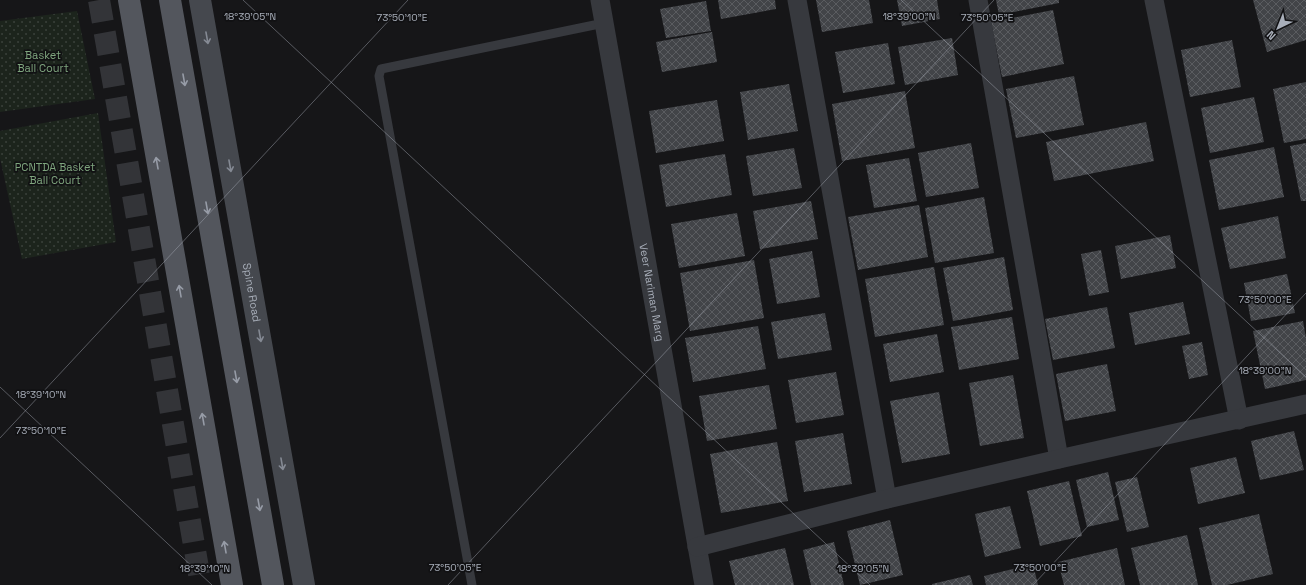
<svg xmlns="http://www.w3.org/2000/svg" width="1306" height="585" font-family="'Space Grotesk',sans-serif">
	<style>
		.green { fill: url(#green-dots) }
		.building { fill: url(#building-cross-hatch) }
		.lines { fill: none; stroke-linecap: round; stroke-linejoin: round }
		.secondary-tunnel { stroke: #333438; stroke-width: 22; stroke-dasharray: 22 11; stroke-linecap: butt }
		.lane { stroke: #37393e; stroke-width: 9 }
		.street { stroke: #37393e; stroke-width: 19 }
		.secondary { stroke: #45484e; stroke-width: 22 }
		.primary { stroke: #53565d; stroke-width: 22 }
		.oneway { stroke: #858a94 }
		.oneway2 { stroke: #979ca7 }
		.ticks { fill: none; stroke: #a8aeb9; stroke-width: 1; stroke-opacity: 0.45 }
		.labels { text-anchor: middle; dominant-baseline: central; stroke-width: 3.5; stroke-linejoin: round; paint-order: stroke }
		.park-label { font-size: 11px; fill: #7fa57e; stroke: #111113 }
		.street-label { font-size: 11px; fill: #a8aeb9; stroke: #111113 }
		.ticks-label { font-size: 10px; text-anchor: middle; fill: #a8aeb9; stroke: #111113; stroke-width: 3.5; stroke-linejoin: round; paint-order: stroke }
	</style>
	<defs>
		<pattern id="green-dots" width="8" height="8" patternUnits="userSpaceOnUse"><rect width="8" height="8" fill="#1c241c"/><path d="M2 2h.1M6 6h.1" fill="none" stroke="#3a413b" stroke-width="1.8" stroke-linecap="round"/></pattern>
		<pattern id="building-cross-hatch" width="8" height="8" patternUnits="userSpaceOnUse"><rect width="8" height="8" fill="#424448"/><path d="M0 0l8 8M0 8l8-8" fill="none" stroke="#5a5c60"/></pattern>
	</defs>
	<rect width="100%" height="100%" fill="#161618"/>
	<!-- green -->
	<g class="green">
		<path d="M77,11l18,88 -95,13v-91z"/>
		<path d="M98,113l18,129 -94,17 -22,-101v-27z"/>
	</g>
	<!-- building -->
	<g class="building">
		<path d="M718,0h57l1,9 -55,10z"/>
		<path d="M816,0h53l4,23 -51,9z"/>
		<path d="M897,0h40l3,19 -38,7z"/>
		<path d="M996,0h63v3l-60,12z"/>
		<path d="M1253,0h53v40l-39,12z"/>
		<path d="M706,1l5,30 -45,7 -6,-29z"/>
		<path d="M1053,10l11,54 -62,13 -11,-55z"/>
		<path d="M712,32l5,30 -55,10 -6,-30z"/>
		<path d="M952,38l6,37 -53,10 -7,-38z"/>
		<path d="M1232,40l9,47 -51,10 -9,-47z"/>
		<path d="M888,43l7,41 -52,9 -8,-41z"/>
		<path d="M1074,76l10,49 -68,13 -10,-49z"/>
		<path d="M1306,82v57l-22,4 -11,-54z"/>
		<path d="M789,84l9,47 -50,9 -8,-48z"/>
		<path d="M905,91l10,57 -73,13 -10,-57z"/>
		<path d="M1254,97l10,45 -54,11 -9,-45z"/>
		<path d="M717,100l7,41 -68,12 -7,-42z"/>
		<path d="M1146,122l8,39 -100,20 -8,-39z"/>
		<path d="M971,143l8,45 -53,9 -8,-44z"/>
		<path d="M1306,143v58h-5l-11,-55z"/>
		<path d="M1274,147l10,50 -65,13 -10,-50z"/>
		<path d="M794,148l8,40 -49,8 -7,-40z"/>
		<path d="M725,154l7,41 -66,12 -7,-42z"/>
		<path d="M909,158l8,43 -43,7 -8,-43z"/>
		<path d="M984,197l10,56 -59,10 -10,-55z"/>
		<path d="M811,201l7,38 -58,10 -7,-38z"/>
		<path d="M919,205l9,52 -70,13 -10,-53z"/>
		<path d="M737,213l8,43 -66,12 -8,-44z"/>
		<path d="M1278,216l8,42 -56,11 -9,-41z"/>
		<path d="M1170,235l6,33 -55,11 -6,-33z"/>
		<path d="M1101,250l8,42 -20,4 -8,-42z"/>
		<path d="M812,251l8,46 -43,7 -8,-45z"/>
		<path d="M1004,257l9,53 -60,11 -10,-53z"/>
		<path d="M754,260l10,58 -74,13 -10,-58z"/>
		<path d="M934,267l10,58 -69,12 -10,-58z"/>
		<path d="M1287,274l8,39 -44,8 -7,-38z"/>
		<path d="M1183,302l7,32 -55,11 -6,-32z"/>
		<path d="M1107,307l8,41 -62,12 -8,-41z"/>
		<path d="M825,313l7,37 -54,9 -7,-37z"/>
		<path d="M1012,317l7,42 -60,11 -8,-43z"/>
		<path d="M1303,321l3,17v42l-41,9 -12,-58z"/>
		<path d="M758,326l8,43 -73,13 -8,-44z"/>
		<path d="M937,334l7,38 -54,10 -7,-38z"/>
		<path d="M1202,342l6,33 -19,4 -7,-33z"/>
		<path d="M1107,364l9,47 -51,10 -9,-47z"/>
		<path d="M836,372l8,43 -48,8 -8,-43z"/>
		<path d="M1013,375l11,63 -44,8 -11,-63z"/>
		<path d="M769,385l8,44 -70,12 -8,-45z"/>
		<path d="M939,392l11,62 -48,9 -12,-62z"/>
		<path d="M1294,431l10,39 -44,10 -9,-39z"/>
		<path d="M843,433l9,51 -48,8 -9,-51z"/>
		<path d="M777,442l11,59 -67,12 -11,-59z"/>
		<path d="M1236,457l9,36 -47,11 -8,-36z"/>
		<path d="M1108,472l11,48 -32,7 -11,-47z"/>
		<path d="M1137,477l12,50 -22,5 -12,-50z"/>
		<path d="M1069,481l13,55 -42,10 -13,-55z"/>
		<path d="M1010,506l11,42 -36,9 -10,-43z"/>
		<path d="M1259,514l14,60 -46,11h-15l-13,-57z"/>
		<path d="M890,520l13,55 -43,10 -13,-54z"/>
		<path d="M1187,535l11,50h-58l-9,-37z"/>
		<path d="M834,542l10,43h-33l-8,-35z"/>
		<path d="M785,548l9,37h-59l-6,-24z"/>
		<path d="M1117,548l8,37h-61l-6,-23z"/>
		<path d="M1033,564l5,21h-52l-2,-9z"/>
		<path d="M970,575l3,10h-41v-1z"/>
	</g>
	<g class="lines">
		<!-- secondary-tunnel -->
		<path class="secondary-tunnel" d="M99,0l102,585"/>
		<!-- lane -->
		<path class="lane" d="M472,585l-93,-509 2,-7 223,-46"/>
		<!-- street -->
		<g class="street">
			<path id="s1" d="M600,0l104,585"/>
			<path d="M797,0l90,499"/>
			<path d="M978,0l81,459"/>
			<path d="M1154,0l85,420"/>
			<path d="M697,547l190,-48 172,-40 247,-55"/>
		</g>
		<!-- secondary -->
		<path class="secondary" id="s2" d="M200,0l104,585"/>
		<!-- primary -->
		<g class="primary">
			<path d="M129,0l103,585"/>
			<path d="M170,0l103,585"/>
		</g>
	</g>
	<!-- one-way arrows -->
	<defs><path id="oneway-shaft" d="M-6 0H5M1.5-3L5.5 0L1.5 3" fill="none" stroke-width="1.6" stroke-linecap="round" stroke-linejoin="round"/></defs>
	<g class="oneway">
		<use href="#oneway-shaft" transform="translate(207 38) rotate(80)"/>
		<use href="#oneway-shaft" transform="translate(230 166) rotate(80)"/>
		<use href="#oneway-shaft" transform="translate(260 336) rotate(80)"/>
		<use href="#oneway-shaft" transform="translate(282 464) rotate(80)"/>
	</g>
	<g class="oneway2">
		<use href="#oneway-shaft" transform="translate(184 80) rotate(80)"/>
		<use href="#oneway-shaft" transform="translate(157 163) rotate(-100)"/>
		<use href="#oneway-shaft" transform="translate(207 208) rotate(80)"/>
		<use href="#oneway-shaft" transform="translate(180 291) rotate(-100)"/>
		<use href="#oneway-shaft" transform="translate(236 377) rotate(80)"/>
		<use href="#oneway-shaft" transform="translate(203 419) rotate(-100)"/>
		<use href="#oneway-shaft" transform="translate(259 505) rotate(80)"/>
		<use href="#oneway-shaft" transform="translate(225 547) rotate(-100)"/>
	</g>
	<!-- ticks -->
	<path class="ticks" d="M243,0l627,585M901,0l405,377M0,387l212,198M0,438l408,-438M448,585l546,-585M1033,585l273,-292"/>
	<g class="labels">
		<!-- park labels -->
		<g class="park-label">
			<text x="43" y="55">Basket<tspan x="43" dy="13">Ball Court</tspan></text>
			<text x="55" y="167">PCNTDA Basket<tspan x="55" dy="13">Ball Court</tspan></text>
		</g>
		<!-- street labels -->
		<g class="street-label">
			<text stroke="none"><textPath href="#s2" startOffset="297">Spine Road</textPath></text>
			<text stroke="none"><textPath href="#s1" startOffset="297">Veer Nariman Marg</textPath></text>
		</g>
	</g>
	<g class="ticks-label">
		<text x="250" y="20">18°39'05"N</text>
		<text x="909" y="20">18°39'00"N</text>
		<text x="402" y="21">73°50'10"E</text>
		<text x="987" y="21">73°50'05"E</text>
		<text x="1265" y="303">73°50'00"E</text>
		<text x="1265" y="374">18°39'00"N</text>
		<text x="41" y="398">18°39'10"N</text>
		<text x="41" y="434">73°50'10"E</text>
		<text x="455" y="571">73°50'05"E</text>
		<text x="1040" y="571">73°50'00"E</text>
		<text x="205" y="572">18°39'10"N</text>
		<text x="863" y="572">18°39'05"N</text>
	</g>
	<!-- north arrow -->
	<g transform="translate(1278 28) rotate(223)" stroke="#111113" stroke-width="3" paint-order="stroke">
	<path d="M0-3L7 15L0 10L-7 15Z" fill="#a8aeb9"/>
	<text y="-6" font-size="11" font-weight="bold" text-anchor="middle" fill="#a8aeb9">N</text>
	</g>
</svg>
